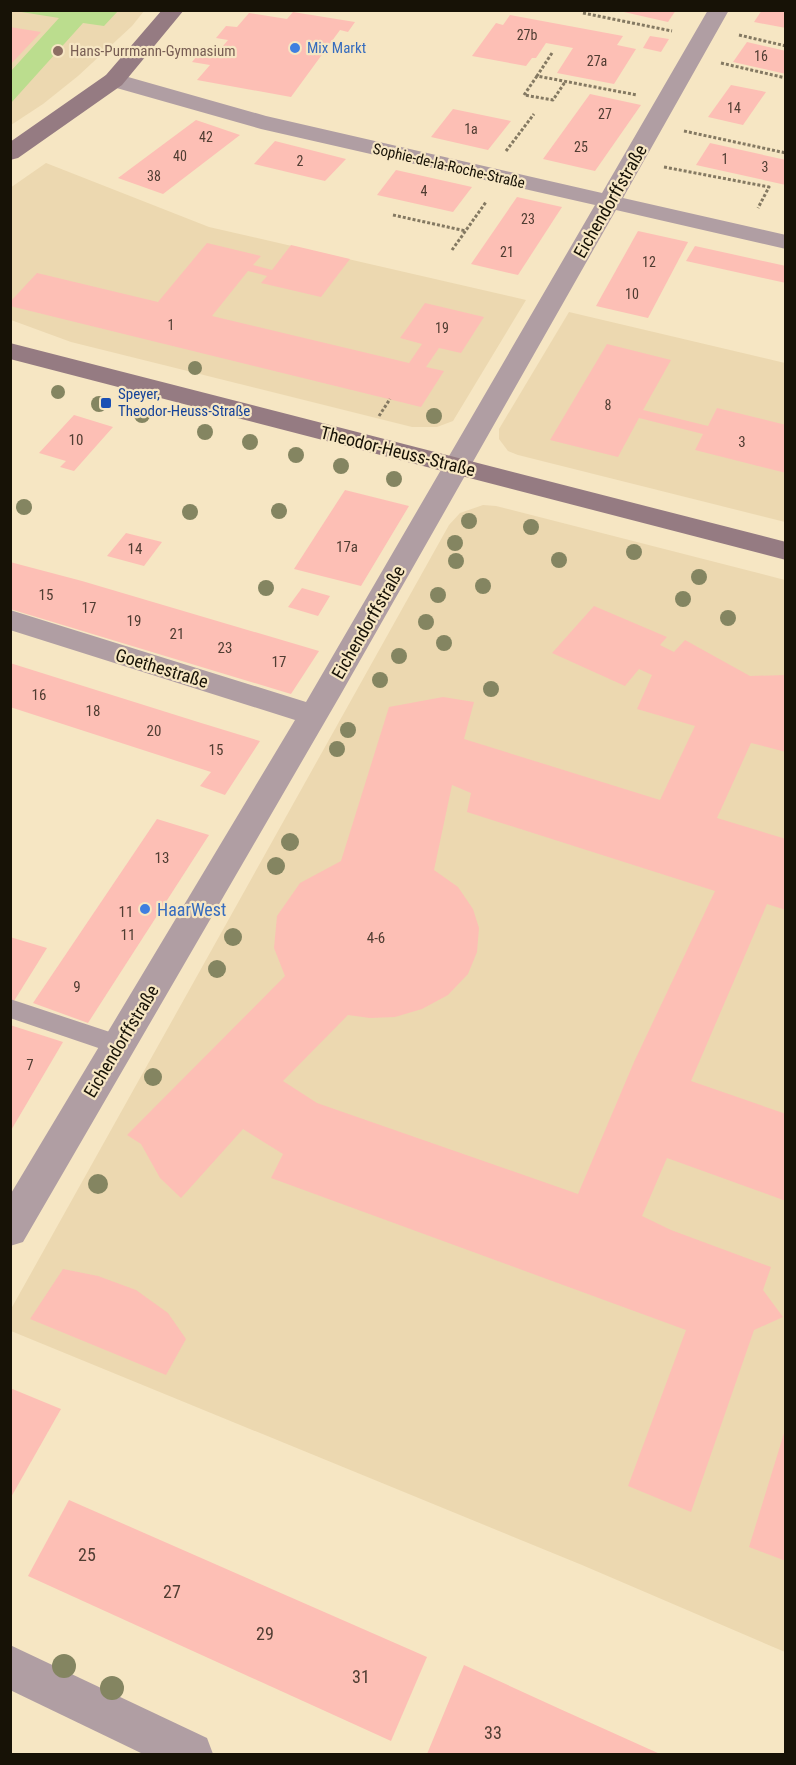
<svg xmlns="http://www.w3.org/2000/svg" width="796" height="1765" font-family="'Roboto Condensed',sans-serif">
	<style>
		.built { fill: #ecd8b0 }
		.green { fill: #bbdd8e }
		.building { fill: #fdbfb5; fill-rule: evenodd }
		.lines { fill: none; stroke-linecap: round; stroke-linejoin: round }
		.path { stroke: #847962; stroke-width: 3; stroke-dasharray: 3 2; stroke-linecap: butt }
		.service { fill: #b09ea3; fill-rule: evenodd }
		.minor { fill: #b09ea3; fill-rule: evenodd }
		.secondary { fill: #957b82; fill-rule: evenodd }
		.tree { fill: #848561 }
		.shop-dot { fill: #3f7fe0; stroke: #f6e6c3; stroke-width: 2 }
		.education-dot { fill: #8d6e63; stroke: #f6e6c3; stroke-width: 2 }
		.transit-dot { fill: #1a4fb4; stroke: #f6e6c3; stroke-width: 2 }
		.labels { text-anchor: middle; dominant-baseline: central; stroke-width: 4.5; stroke-linejoin: round; paint-order: stroke }
		.far-number-label { font-size: 14px; fill: #503d32 }
		.far-shop-label { font-size: 15px; fill: #366cbe; stroke: #f6e6c3; text-anchor: start }
		.far-education-label { font-size: 15px; fill: #785e54; stroke: #f6e6c3; text-anchor: start }
		.far-street-label { font-size: 15px; fill: #171206; stroke: #f6e6c3 }
		.far-transit-label { font-size: 15px; fill: #164399; stroke: #f6e6c3; text-anchor: start }
		.number-label { font-size: 15px; fill: #503d32 }
		.street-label { font-size: 18px; fill: #171206; stroke: #f6e6c3 }
		.shop-label { font-size: 18px; fill: #366cbe; stroke: #f6e6c3; text-anchor: start }
		.near-number-label { font-size: 18px; fill: #503d32 }
	</style>
	<rect width="100%" height="100%" fill="#f6e6c3"/>
	<!-- built -->
	<g class="built">
		<path d="M11,11h133l-12,15 -54,50 -35,28 -32,21z"/>
		<path d="M46,163l163,64 317,73 -73,121 -16,6h-25l-341,-85 -60,-22 -1,-132z"/>
		<path d="M569,312l216,51v159l-267,-67 -10,-4 -9,-12v-10z"/>
		<path d="M483,505l13,1 289,74v1072l-203,-87 -571,-234v-22l438,-784 11,-12z"/>
	</g>
	<!-- green -->
	<path class="green" d="M15,11h103l-14,15 -21,-3 -72,80v-32l48,-53z"/>
	<!-- building -->
	<g class="building">
		<path d="M615,10h61l-8,12z"/>
		<path d="M762,10h24v18l-32,-6z"/>
		<path d="M293,12l62,10 -7,10 -8,-2 -49,67 -94,-17 13,-15 -18,-3 11,-13 15,3 10,-12 -12,-2 10,-12 11,1 12,-14 38,6z"/>
		<path d="M510,15l113,21 -6,9 19,4 -22,35 -57,-11 16,-25 -27,-5 -10,15h-4l-6,8 -54,-10 24,-33 7,2z"/>
		<path d="M10,27l31,5 -31,33z"/>
		<path d="M650,36l19,3 -8,13 -18,-4z"/>
		<path d="M747,42l39,9v23l-53,-12z"/>
		<path d="M731,85l35,7 -23,33 -35,-8z"/>
		<path d="M590,94l51,11 -46,66 -52,-12z"/>
		<path d="M453,109l58,12 -23,29 -57,-13z"/>
		<path d="M196,120l44,15 -77,59 -45,-16z"/>
		<path d="M275,141l71,18 -21,22 -71,-17z"/>
		<path d="M710,143l76,17v25l-90,-20z"/>
		<path d="M396,170l76,17 -19,25 -76,-17z"/>
		<path d="M517,197l45,10 -44,68 -47,-11z"/>
		<path d="M638,231l50,11 -40,76 -52,-12z"/>
		<path d="M207,243l54,13 -8,9 19,5 19,-25 59,14 -29,38 -60,-14 6,-7 -19,-5 -36,45 197,47 13,-19 -22,-6 25,-35 59,14 -23,36 -22,-5 -13,19 18,4 -23,36 -411,-101v-4l27,-29 121,29z"/>
		<path d="M695,246l91,20v17l-100,-22z"/>
		<path d="M607,344l64,16 -28,50 65,16 9,-18 69,17v48l-91,-23 8,-16 -64,-16 -21,39 -68,-17z"/>
		<path d="M74,415l39,12 -39,44 -14,-4 6,-6 -27,-8z"/>
		<path d="M345,490l64,16 -48,80 -67,-17z"/>
		<path d="M126,533l36,9 -18,24 -37,-10z"/>
		<path d="M10,562l72,19 237,70 -28,43 -281,-85z"/>
		<path d="M302,588l28,8 -12,20 -30,-9z"/>
		<path d="M594,606l73,31 -7,8 14,7 11,-12 65,36 36,-1v77l-35,-9 -34,75 69,21v71l-19,-6 -76,177 95,33v87l-119,-43 -25,58 29,14 100,37 -8,23 20,27 -29,13 -63,182 -63,-26 58,-156 -415,-152 12,-24 -40,-25 -62,69 -21,-20 -19,-34 -14,-9 158,-159 -11,-28 3,-32 23,-33 41,-22 48,-154 54,-10 31,5 -10,37 196,61 35,-74 -58,-17 15,-34 -13,-6 -14,17 -73,-33zM452,785l19,8 -4,19 248,79 -81,171 -56,132 -261,-91 -34,-22 65,-66 22,3 25,-1 27,-8 26,-14 20,-21 9,-22 2,-24 -6,-19 -15,-22 -24,-17z"/>
		<path d="M10,663l188,59 62,19 -35,54 -25,-9 11,-14 -201,-65z"/>
		<path d="M157,819l52,16 -121,188 -55,-20z"/>
		<path d="M10,937l37,11 -33,53 -4,-1z"/>
		<path d="M10,1025l53,17 -53,90z"/>
		<path d="M63,1269l35,7 38,14 32,23 18,26 -20,36 -136,-56z"/>
		<path d="M10,1388l51,21 -51,90z"/>
		<path d="M785,1430h1v131l-37,-14z"/>
		<path d="M69,1500l358,157 -36,84 -363,-165z"/>
		<path d="M464,1665l96,44 100,45h-233z"/>
	</g>
	<g class="lines">
		<!-- path -->
		<g class="path">
			<path d="M583,13l89,18"/>
			<path d="M739,35l47,11"/>
			<path d="M552,53l-15,23 100,19"/>
			<path d="M721,63l65,15"/>
			<path d="M537,76l-13,19 29,5 12,-18"/>
			<path d="M684,131l102,22"/>
			<path d="M506,151l28,-37"/>
			<path d="M664,167l105,20 -11,21"/>
			<path d="M393,215l73,16"/>
			<path d="M452,250l34,-48"/>
			<path d="M379,416l11,-17"/>
		</g>
		<!-- service -->
		<path class="service" d="M10,999l118,39 3,7 -3,7 -9,3 -109,-37z"/>
		<!-- minor -->
		<g class="minor">
			<path d="M708,10h21l-106,188 163,37v14l-170,-39 -275,484 -318,548 -13,4v-51l285,-475 -285,-90v-20l296,92 289,-497 -334,-76 -155,-44 -3,-5 3,-5 8,-2 152,43 336,77z"/>
			<path d="M10,1645l197,93 6,16h-70l-133,-64z"/>
		</g>
		<!-- secondary -->
		<g class="secondary">
			<path d="M162,10h22l-62,75 -104,73 -8,2v-18l96,-67z"/>
			<path d="M10,343l776,199v18l-776,-201z"/>
		</g>
	</g>
	<!-- trees -->
	<g class="tree">
		<circle cx="195" cy="368" r="7"/>
		<circle cx="58" cy="392" r="7"/>
		<circle cx="99" cy="404" r="8"/>
		<circle cx="142" cy="415" r="8"/>
		<circle cx="434" cy="416" r="8"/>
		<circle cx="205" cy="432" r="8"/>
		<circle cx="250" cy="442" r="8"/>
		<circle cx="296" cy="455" r="8"/>
		<circle cx="341" cy="466" r="8"/>
		<circle cx="394" cy="479" r="8"/>
		<circle cx="24" cy="507" r="8"/>
		<circle cx="279" cy="511" r="8"/>
		<circle cx="190" cy="512" r="8"/>
		<circle cx="469" cy="521" r="8"/>
		<circle cx="531" cy="527" r="8"/>
		<circle cx="455" cy="543" r="8"/>
		<circle cx="634" cy="552" r="8"/>
		<circle cx="559" cy="560" r="8"/>
		<circle cx="456" cy="561" r="8"/>
		<circle cx="699" cy="577" r="8"/>
		<circle cx="483" cy="586" r="8"/>
		<circle cx="266" cy="588" r="8"/>
		<circle cx="438" cy="595" r="8"/>
		<circle cx="683" cy="599" r="8"/>
		<circle cx="728" cy="618" r="8"/>
		<circle cx="426" cy="622" r="8"/>
		<circle cx="444" cy="643" r="8"/>
		<circle cx="399" cy="656" r="8"/>
		<circle cx="380" cy="680" r="8"/>
		<circle cx="491" cy="689" r="8"/>
		<circle cx="348" cy="730" r="8"/>
		<circle cx="337" cy="749" r="8"/>
		<circle cx="290" cy="842" r="9"/>
		<circle cx="276" cy="866" r="9"/>
		<circle cx="233" cy="937" r="9"/>
		<circle cx="217" cy="969" r="9"/>
		<circle cx="153" cy="1077" r="9"/>
		<circle cx="98" cy="1184" r="10"/>
		<circle cx="64" cy="1666" r="12"/>
		<circle cx="112" cy="1688" r="12"/>
	</g>
	<!-- markers -->
	<g class="shop-dot">
		<circle cx="295" cy="48" r="6"/>
		<circle cx="145" cy="909" r="6"/>
	</g>
	<circle class="education-dot" cx="58" cy="51" r="6"/>
	<rect class="transit-dot" x="100" y="397" width="12" height="12" rx="3"/>
	<g class="labels">
		<!-- far-number labels -->
		<g class="far-number-label">
			<text x="527" y="35">27b</text>
			<text x="761" y="56">16</text>
			<text x="597" y="61">27a</text>
			<text x="734" y="108">14</text>
			<text x="605" y="114">27</text>
			<text x="471" y="129">1a</text>
			<text x="206" y="137">42</text>
			<text x="581" y="147">25</text>
			<text x="180" y="156">40</text>
			<text x="725" y="159">1</text>
			<text x="300" y="161">2</text>
			<text x="765" y="167">3</text>
			<text x="154" y="176">38</text>
			<text x="424" y="191">4</text>
			<text x="528" y="219">23</text>
			<text x="507" y="252">21</text>
			<text x="649" y="262">12</text>
			<text x="632" y="294">10</text>
			<text x="171" y="325">1</text>
			<text x="442" y="328">19</text>
			<text x="608" y="405">8</text>
		</g>
		<!-- far-shop labels -->
		<g class="far-shop-label">
			<text x="307" y="48">Mix Markt</text>
		</g>
		<!-- far-education labels -->
		<g class="far-education-label">
			<text x="70" y="51">Hans-Purrmann-Gymnasium</text>
		</g>
		<!-- far-street labels -->
		<g class="far-street-label">
			<text transform="translate(449 166) rotate(13)">Sophie-de-la-Roche-Straße</text>
		</g>
		<!-- far-transit labels -->
		<g class="far-transit-label">
			<text x="118" y="394">Speyer,<tspan x="118" dy="17">Theodor-Heuss-Straße</tspan></text>
		</g>
		<!-- number labels -->
		<g class="number-label">
			<text x="76" y="440">10</text>
			<text x="742" y="442">3</text>
			<text x="347" y="547">17a</text>
			<text x="135" y="549">14</text>
			<text x="46" y="595">15</text>
			<text x="89" y="608">17</text>
			<text x="134" y="621">19</text>
			<text x="177" y="634">21</text>
			<text x="225" y="648">23</text>
			<text x="279" y="662">17</text>
			<text x="39" y="695">16</text>
			<text x="93" y="711">18</text>
			<text x="154" y="731">20</text>
			<text x="216" y="750">15</text>
			<text x="162" y="858">13</text>
			<text x="126" y="912">11</text>
			<text x="128" y="935">11</text>
			<text x="376" y="938">4-6</text>
			<text x="77" y="987">9</text>
			<text x="30" y="1065">7</text>
		</g>
		<!-- street labels -->
		<g class="street-label">
			<text transform="translate(610 201) rotate(-60)">Eichendorffstraße</text>
			<text transform="translate(398 451) rotate(14)">Theodor-Heuss-Straße</text>
			<text transform="translate(368 622) rotate(-60)">Eichendorffstraße</text>
			<text transform="translate(162 668) rotate(17)">Goethestraße</text>
			<text transform="translate(121 1041) rotate(-59)">Eichendorffstraße</text>
		</g>
		<!-- shop labels -->
		<g class="shop-label">
			<text x="157" y="909">HaarWest</text>
		</g>
		<!-- near-number labels -->
		<g class="near-number-label">
			<text x="87" y="1554">25</text>
			<text x="172" y="1591">27</text>
			<text x="265" y="1633">29</text>
			<text x="361" y="1676">31</text>
			<text x="493" y="1732">33</text>
		</g>
	</g>
	<!-- border -->
	<rect width="796" height="1765" fill="none" stroke="#171206" stroke-width="24"/>
</svg>
